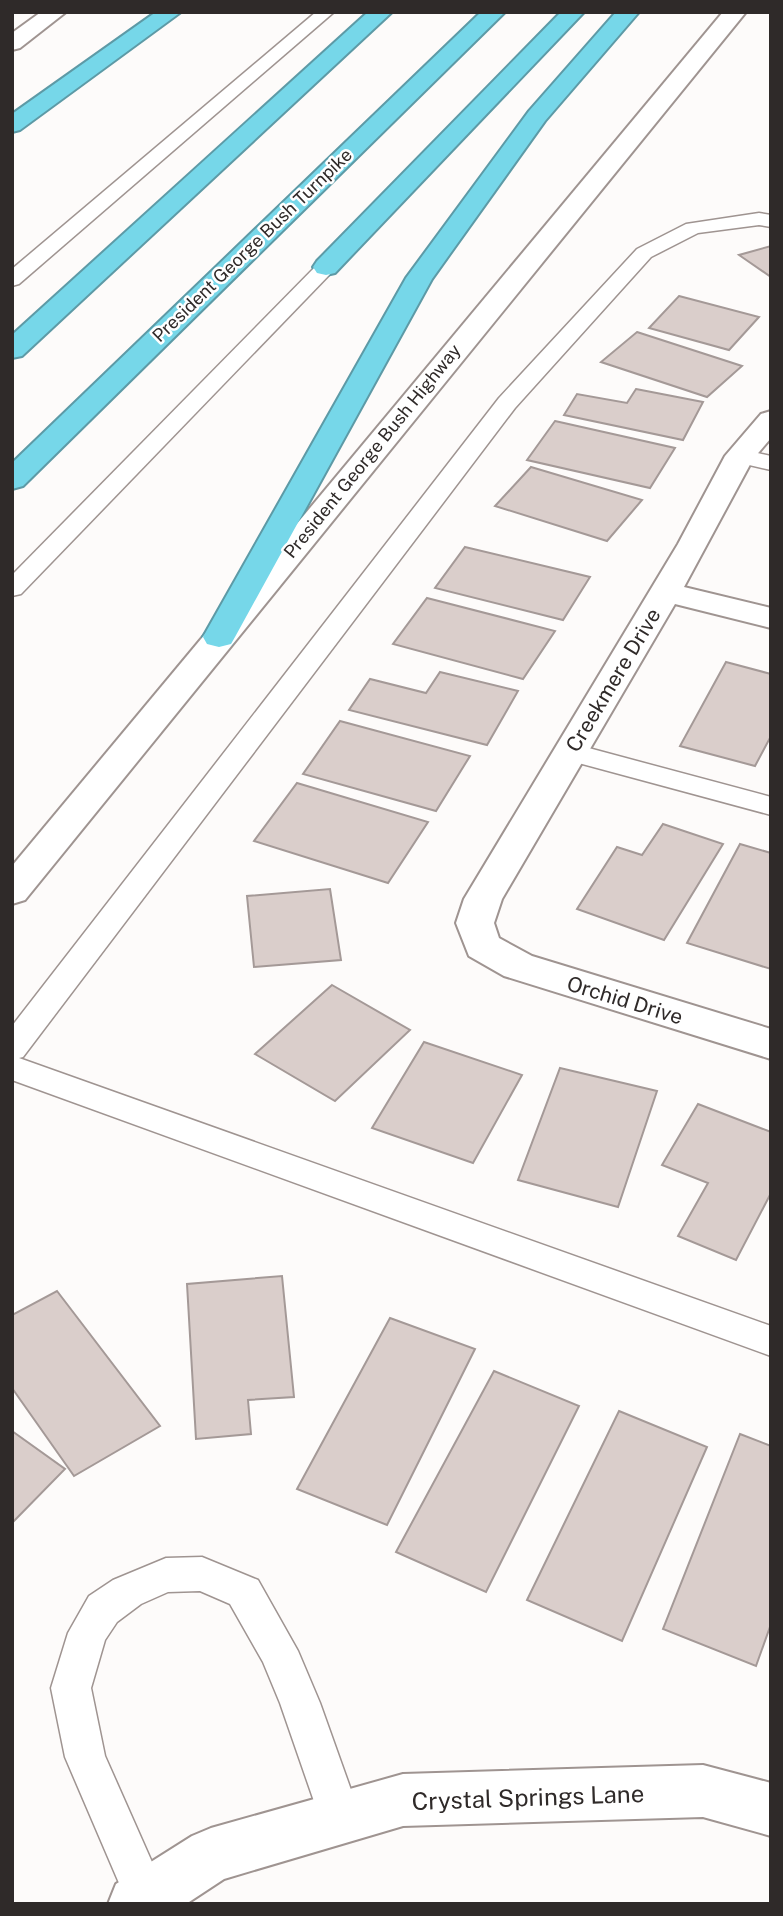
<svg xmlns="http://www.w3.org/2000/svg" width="783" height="1916" font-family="'Public Sans',sans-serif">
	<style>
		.building { fill: #dacecb; stroke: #a49997; stroke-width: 2 }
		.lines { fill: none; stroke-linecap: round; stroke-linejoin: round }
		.lane-casing { stroke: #9f9491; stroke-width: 3 }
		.street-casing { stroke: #9f9491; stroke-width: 4 }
		.secondary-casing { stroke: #9f9491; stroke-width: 4 }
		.highway-casing { stroke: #5d9aa6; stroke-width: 4 }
		.lane { fill: #fff; fill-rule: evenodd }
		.street { fill: #fff; fill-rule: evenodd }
		.secondary { fill: #fff; fill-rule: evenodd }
		.highway { fill: #76d7e9; fill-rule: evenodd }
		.labels { text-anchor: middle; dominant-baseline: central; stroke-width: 5; stroke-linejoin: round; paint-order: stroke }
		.far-street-label { font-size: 18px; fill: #2f2a29; stroke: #fff }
		.street-label { font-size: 21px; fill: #2f2a29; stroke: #fff }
		.near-street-label { font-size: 24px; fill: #2f2a29; stroke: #fff }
	</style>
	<rect width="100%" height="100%" fill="#fdfbfa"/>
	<!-- building -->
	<g class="building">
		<path d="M771,246v31l-32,-22z"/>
		<path d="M679,296l80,21 -30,33 -80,-22z"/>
		<path d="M637,332l105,34 -35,31 -106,-35z"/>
		<path d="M636,389l67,13 -20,38 -119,-25 13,-21 50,9z"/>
		<path d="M555,421l120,27 -25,40 -123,-28z"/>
		<path d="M531,467l111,33 -35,41 -112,-35z"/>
		<path d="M465,547l125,30 -27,43 -128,-32z"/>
		<path d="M427,598l128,33 -32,48 -130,-35z"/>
		<path d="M726,662l45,12v62l-16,30 -75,-20z"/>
		<path d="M440,672l78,19 -31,54 -138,-35 21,-31 56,14z"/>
		<path d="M340,721l130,35 -34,55 -133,-37z"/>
		<path d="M297,783l131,39 -40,61 -134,-42z"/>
		<path d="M663,824l60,20 -59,96 -87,-31 40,-62 25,8z"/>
		<path d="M740,844l31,9v116l-84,-26z"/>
		<path d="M330,889l11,71 -87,7 -7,-71z"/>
		<path d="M332,985l78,45 -75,71 -80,-47z"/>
		<path d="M424,1042l98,33 -49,88 -101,-35z"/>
		<path d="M560,1068l97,23 -39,116 -100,-27z"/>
		<path d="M698,1104l73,28v61l-35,67 -58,-24 30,-53 -46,-18z"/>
		<path d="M282,1276l12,121 -46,3 3,34 -55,5 -9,-155z"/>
		<path d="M57,1291l103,135 -86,50 -62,-88v-73z"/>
		<path d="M390,1318l85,31 -88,176 -90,-36z"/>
		<path d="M494,1371l85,35 -93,186 -90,-40z"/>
		<path d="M619,1411l88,36 -85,194 -95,-41z"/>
		<path d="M12,1431l53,38 -53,54z"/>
		<path d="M740,1434l31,12v178l-15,42 -93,-37z"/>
	</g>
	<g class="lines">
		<!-- lane casing -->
		<g class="lane-casing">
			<g id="lane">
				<path d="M316,12h18l-315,272 -7,2v-17z"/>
				<path d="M759,213l12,2v12l-12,-2 -61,8 -47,24 -136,151 -492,649 -4,1 752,268v30l-759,-276v-54l487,-628 138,-149 49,-25z"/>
				<path d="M326,261l7,2 3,4 -3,4 -312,323 -9,2v-21l307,-312z"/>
				<path d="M740,449l31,7v14l-39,-9 -3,-5 3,-5z"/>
				<path d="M570,743l201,54v18l-211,-57 -3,-6 3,-6z"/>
				<path d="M202,1557l56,23 40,71 22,52 41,115 -6,15 -15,6 -15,-6 -45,-130 -17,-41 -33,-58 -30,-13 -32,1 -27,12 -24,18 -12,18 -14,48 14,68 62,140 -3,8h-36l-63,-147 -14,-69 17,-55 21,-37 24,-16 53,-22z"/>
			</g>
		</g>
		<!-- street casing -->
		<g class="street-casing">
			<g id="street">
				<path d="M771,411v27l-18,21 -69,128 87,21v20l-96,-24 -173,295 -8,24 5,15 33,18 239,73v30l-267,-83 -35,-20 -13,-33 8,-24 214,-355 47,-88 36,-42z"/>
				<path d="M703,1765l68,18v53l-68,-19 -300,9 -179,53 -38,25h-78l8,-20 76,-48 19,-8 192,-54z"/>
			</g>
		</g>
		<!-- secondary casing -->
		<g class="secondary-casing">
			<g id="secondary">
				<path d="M41,12h25l-46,36 -8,2v-17z"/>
				<path d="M723,12h23l-721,888 -13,4v-38z"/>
			</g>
		</g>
		<!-- highway casing -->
		<g class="highway-casing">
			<g id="highway">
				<path d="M156,12h25l-161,118 -8,2v-18z"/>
				<path d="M368,12h24l-370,344 -10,2v-23z"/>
				<path d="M481,12h24l-482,474 -11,3v-26z"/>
				<path d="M561,12h23l-249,261 -9,2 -9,-2 -4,-6 4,-6z"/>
				<path d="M616,12h23l-94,109 -113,158 -197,358 -4,7 -12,3 -12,-3 -4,-7 203,-359 123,-167z"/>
			</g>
		</g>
		<!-- lane -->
		<use href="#lane" class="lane"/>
		<!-- street -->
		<use href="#street" class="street"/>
		<!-- secondary -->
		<use href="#secondary" class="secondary"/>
		<!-- highway -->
		<use href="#highway" class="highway"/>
	</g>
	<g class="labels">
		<!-- far-street labels -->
		<g class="far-street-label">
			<text transform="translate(252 245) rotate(-44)">President George Bush Turnpike</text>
			<text transform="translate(372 451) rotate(-51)">President George Bush Highway</text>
		</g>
		<!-- street labels -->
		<g class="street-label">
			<text transform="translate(613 680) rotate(-59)">Creekmere Drive</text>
			<text transform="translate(625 1000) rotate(17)">Orchid Drive</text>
		</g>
		<!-- near-street labels -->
		<g class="near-street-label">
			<text transform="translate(528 1797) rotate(-2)">Crystal Springs Lane</text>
		</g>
	</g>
	<!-- border -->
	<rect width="783" height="1916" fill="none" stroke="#2f2a29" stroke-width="28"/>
</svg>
